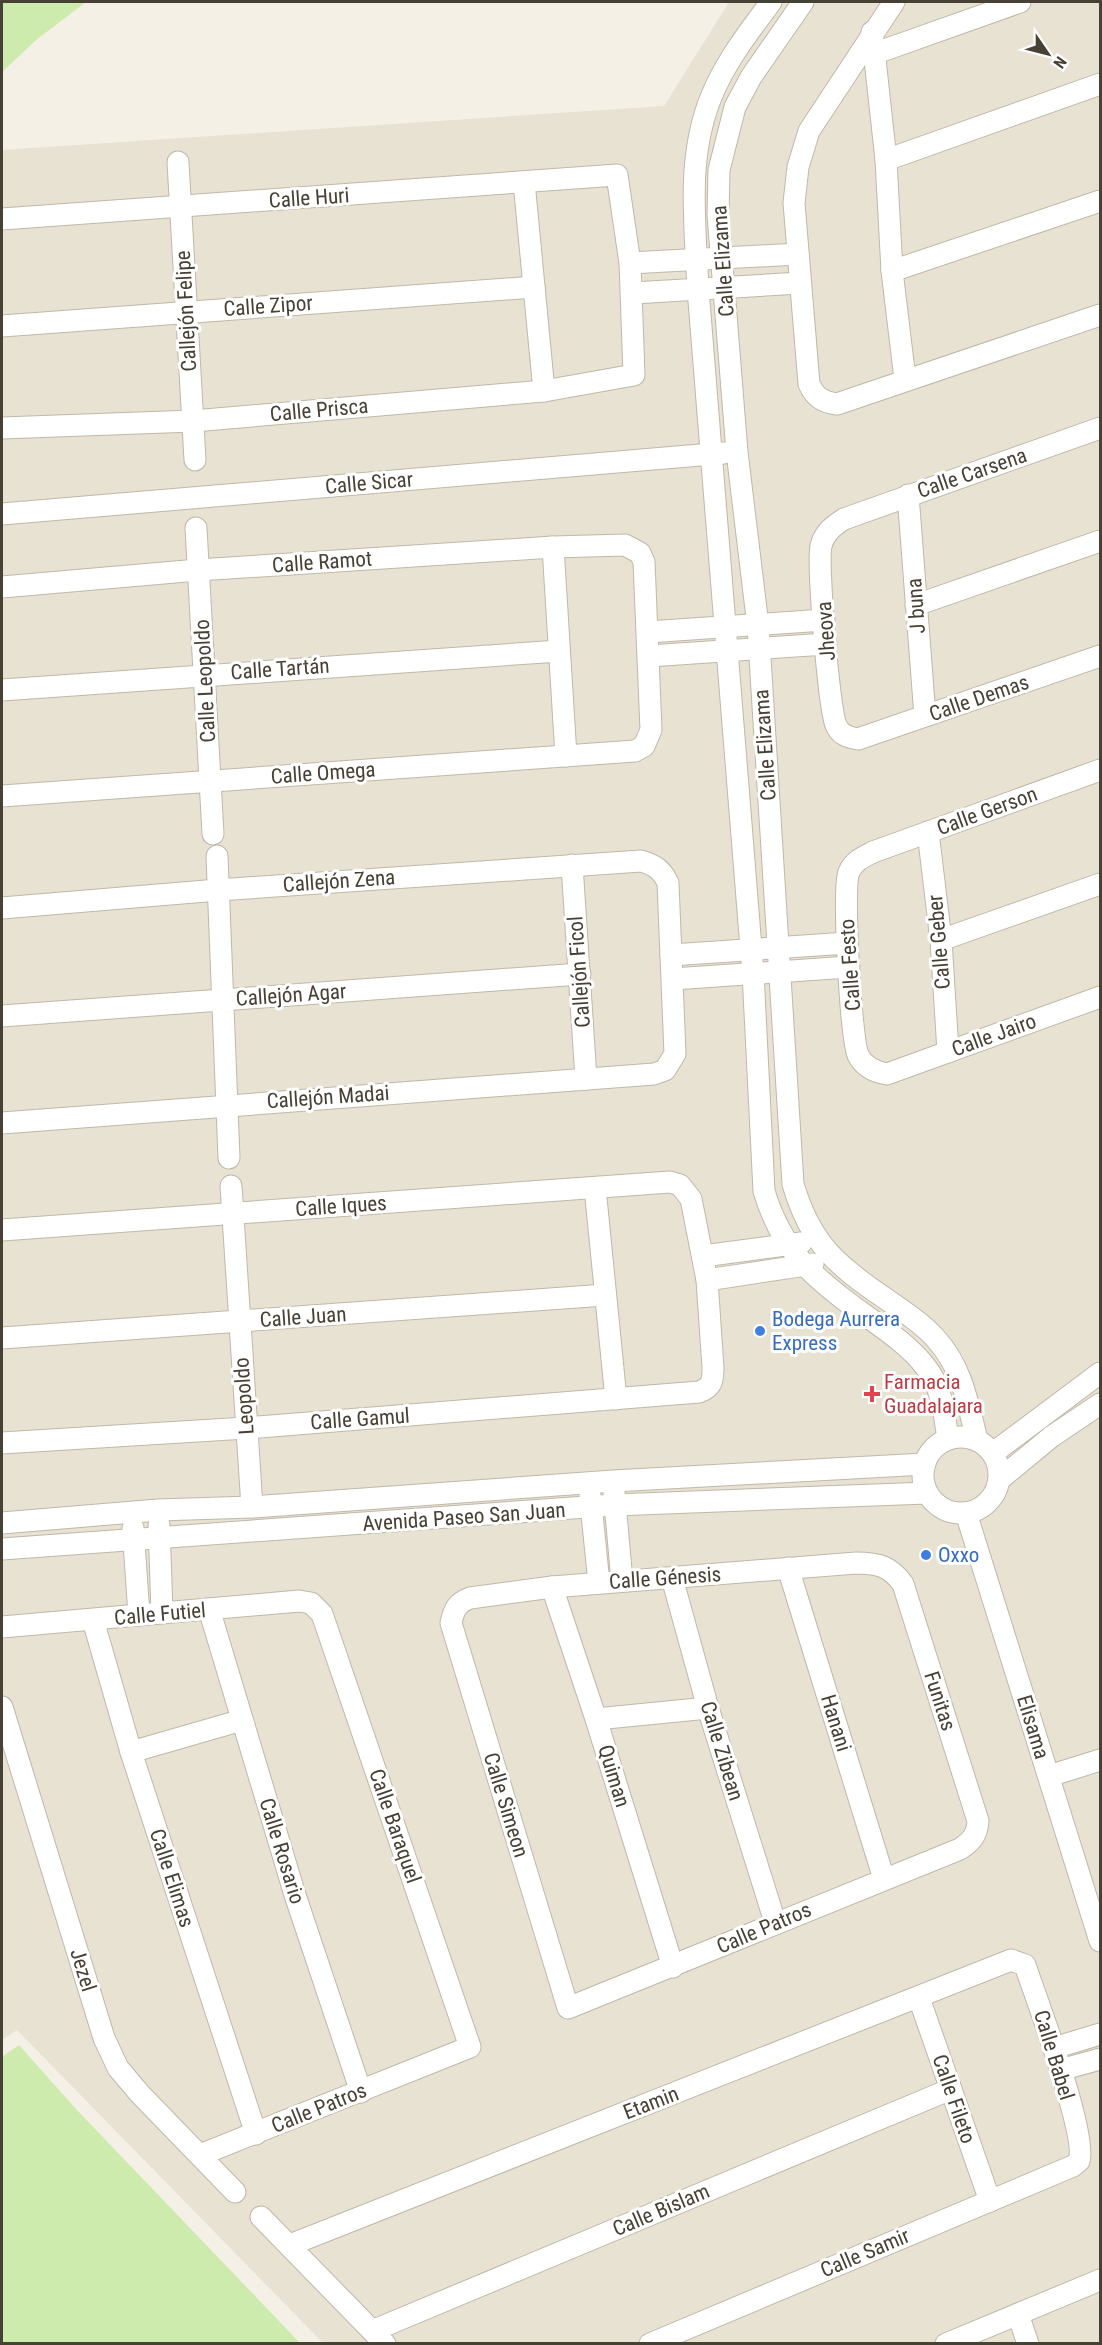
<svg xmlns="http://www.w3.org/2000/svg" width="1102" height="2345" font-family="'Roboto Condensed',sans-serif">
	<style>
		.residential { fill: #e8e2d3 }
		.green { fill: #ccebac }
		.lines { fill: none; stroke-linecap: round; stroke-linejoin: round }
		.minor-casing { stroke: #c0b8a8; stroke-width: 23 }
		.minor { stroke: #fff; stroke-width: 21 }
		.shop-dot { fill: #3f7fe0; stroke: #fff; stroke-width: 2 }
		.health-dot { fill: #e0444e; stroke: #fff; stroke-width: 2 }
		.labels { text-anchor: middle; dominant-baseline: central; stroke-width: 6; stroke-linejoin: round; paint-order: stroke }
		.street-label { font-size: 21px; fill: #474035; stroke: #fff }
		.shop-label { font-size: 21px; fill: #366cbe; stroke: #fff; text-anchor: start }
		.health-label { font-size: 21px; fill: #be3a42; stroke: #fff; text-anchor: start }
	</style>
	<rect width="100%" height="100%" fill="#f4f0e6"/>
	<!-- residential -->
	<path class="residential" d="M729,2h371v2341h-777l-306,-313 -15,10v-1890l662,-44z"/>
	<!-- green -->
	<g class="green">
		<path d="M2,2h84l-50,38 -34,32z"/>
		<path d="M19,2045l56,63 225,235h-298v-286z"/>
	</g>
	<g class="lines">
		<!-- minor casing -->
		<g class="minor-casing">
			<g id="minor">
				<path d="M771,2c-20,27 -41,54 -55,84 -31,64 -21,135 -18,203l55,684 11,218c18,62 54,91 105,127 20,14 41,29 56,48 17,21 19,47 23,73"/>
				<path d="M803,2l-52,75 -16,30 -16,63 -1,45 19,237 21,174 35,558c17,59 43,81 93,115 17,12 36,24 50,40 26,28 32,65 41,101"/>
				<path d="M894,2l-85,129 -11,36 -4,36 15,181c6,13 13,18 28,20l263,-89"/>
				<path d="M872,32l14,128 6,111 13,108"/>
				<path d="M876,53l144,-51"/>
				<path d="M886,160l214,-76"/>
				<path d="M178,162l17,298"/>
				<path d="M524,182l20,209"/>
				<path d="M2,219l615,-44 13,88 4,112 -90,16 -351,30 -191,7"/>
				<path d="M630,263l168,-9"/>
				<path d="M892,271l208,-70"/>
				<path d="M633,293l167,-10"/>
				<path d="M2,326l532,-39"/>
				<path d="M1100,428l-256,91c-11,7 -20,14 -23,27 -4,17 8,164 15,179 4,10 12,12 22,14l242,-83"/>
				<path d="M908,495l17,221"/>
				<path d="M2,514l722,-61"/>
				<path d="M196,528l17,306"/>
				<path d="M553,547l13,209"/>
				<path d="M2,587l196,-17 355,-23 72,-2 15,8 4,9 7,168 -7,16 -9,5 -633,45"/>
				<path d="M916,605l184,-64"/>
				<path d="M648,632l176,-12"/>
				<path d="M649,656l177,-12"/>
				<path d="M2,690l557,-39"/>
				<path d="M1100,770l-227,82c-10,5 -19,9 -24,20 -7,15 2,166 9,183 6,12 17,17 29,19l213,-77"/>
				<path d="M928,832l13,108 7,112"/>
				<path d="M217,856l12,302"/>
				<path d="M572,865l14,214"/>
				<path d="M2,908l216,-18 423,-29c14,4 21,9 27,22l7,171 -10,16 -11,4 -652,49"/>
				<path d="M941,940l159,-56"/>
				<path d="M671,955l176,-12"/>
				<path d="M673,979l176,-12"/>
				<path d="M2,1016l578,-42"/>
				<path d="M231,1186l21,321"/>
				<path d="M595,1188l21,211"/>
				<path d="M2,1230l668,-48 10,3 11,14 16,81 6,88c0,13 -1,19 -14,24l-453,36 -244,15"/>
				<path d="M703,1256l98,-13"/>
				<path d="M707,1280l106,-16"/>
				<path d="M2,1338l603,-43"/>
				<circle cx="961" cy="1475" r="38"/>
				<path d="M993,1453l107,-80"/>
				<path d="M1000,1479l51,-42 49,-33"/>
				<path d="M614,1492l8,89"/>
				<path d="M590,1495l9,88"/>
				<path d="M966,1513l134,428"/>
				<path d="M2,1523l156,-13 94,-3 361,-26 312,-17"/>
				<path d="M159,1525l3,87"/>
				<path d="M133,1528l6,87"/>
				<path d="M2,1549l612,-44 313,-12"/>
				<path d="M856,1563c22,0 34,3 47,21l75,237c-1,14 -6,20 -18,28l-392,159 -117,-385c3,-14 6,-20 19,-25l82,-11z"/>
				<path d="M788,1568l96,311"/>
				<path d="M672,1578l36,130 67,214"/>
				<path d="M552,1587l44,132 77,248"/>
				<path d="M209,1609l86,286 66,197"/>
				<path d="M93,1620l38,132 125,382"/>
				<path d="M2,1627l297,-26 12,2 11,11 148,433 -270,108"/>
				<path d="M2,1707l102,331 14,30 22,26 95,98"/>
				<path d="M596,1719l112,-11"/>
				<path d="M131,1752l111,-32"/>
				<path d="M1049,1776l51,-16"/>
				<path d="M919,1998l71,203"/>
				<path d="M1054,2048l46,-14"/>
				<path d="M1060,2070l40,-11"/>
				<path d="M261,2217l124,127"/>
				<path d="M290,2245l721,-285 14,5c11,33 63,170 54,196l-6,5 -423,178"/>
				<path d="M1018,2314l10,30"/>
				<path d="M372,2331l579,-242"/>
				<path d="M946,2344l154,-64"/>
			</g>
		</g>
		<!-- minor -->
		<use href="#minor" class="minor"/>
	</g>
	<!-- markers -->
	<g class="shop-dot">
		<circle cx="760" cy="1331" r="6"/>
		<circle cx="926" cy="1555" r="6"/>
	</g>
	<path class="health-dot" d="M869 1385h6v6h6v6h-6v6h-6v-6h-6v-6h6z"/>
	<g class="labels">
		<!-- street labels -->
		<g class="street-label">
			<text transform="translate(309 198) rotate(-4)">Calle Huri</text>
			<text transform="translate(723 261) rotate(-94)">Calle Elizama</text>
			<text transform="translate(268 306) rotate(-4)">Calle Zipor</text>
			<text transform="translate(186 311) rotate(-93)">Callejón Felipe</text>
			<text transform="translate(319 410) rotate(-5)">Calle Prisca</text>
			<text transform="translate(972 473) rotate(-19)">Calle Carsena</text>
			<text transform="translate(369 483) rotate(-5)">Calle Sicar</text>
			<text transform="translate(322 562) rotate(-4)">Calle Ramot</text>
			<text transform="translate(916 606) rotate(-94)">J buna</text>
			<text transform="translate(826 631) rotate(-94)">Jheova</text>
			<text transform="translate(280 669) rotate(-4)">Calle Tartán</text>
			<text transform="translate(205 681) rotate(-93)">Calle Leopoldo</text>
			<text transform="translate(979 698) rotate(-19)">Calle Demas</text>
			<text transform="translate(765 745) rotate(-94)">Calle Elizama</text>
			<text transform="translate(323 773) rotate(-4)">Calle Omega</text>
			<text transform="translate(987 811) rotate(-20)">Calle Gerson</text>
			<text transform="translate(339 881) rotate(-4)">Callejón Zena</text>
			<text transform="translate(939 942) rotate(-95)">Calle Geber</text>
			<text transform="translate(850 965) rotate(-94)">Calle Festo</text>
			<text transform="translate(579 972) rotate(-94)">Callejón Ficol</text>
			<text transform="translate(291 995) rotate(-4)">Callejón Agar</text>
			<text transform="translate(994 1035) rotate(-20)">Calle Jairo</text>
			<text transform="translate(328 1097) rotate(-4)">Callejón Madai</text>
			<text transform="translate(341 1206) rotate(-4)">Calle Iques</text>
			<text transform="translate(303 1317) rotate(-4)">Calle Juan</text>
			<text transform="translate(244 1396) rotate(-94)">Leopoldo</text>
			<text transform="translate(360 1419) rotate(-4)">Calle Gamul</text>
			<text transform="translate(464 1517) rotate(-4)">Avenida Paseo San Juan</text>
			<text transform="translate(665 1578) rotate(-4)">Calle Génesis</text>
			<text transform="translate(160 1614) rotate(-5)">Calle Futiel</text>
			<text transform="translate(940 1701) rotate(72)">Funitas</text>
			<text transform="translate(836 1723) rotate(73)">Hanani</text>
			<text transform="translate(1033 1727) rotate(73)">Elisama</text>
			<text transform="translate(722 1751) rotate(73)">Calle Zibean</text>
			<text transform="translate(614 1776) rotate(73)">Quiman</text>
			<text transform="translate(506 1805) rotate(73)">Calle Simeon</text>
			<text transform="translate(395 1826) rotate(71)">Calle Baraquel</text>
			<text transform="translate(282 1851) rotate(73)">Calle Rosario</text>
			<text transform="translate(172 1878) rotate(72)">Calle Elimas</text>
			<text transform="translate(764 1928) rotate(-23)">Calle Patros</text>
			<text transform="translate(83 1970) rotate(73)">Jezel</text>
			<text transform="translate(1054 2055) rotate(73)">Calle Babel</text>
			<text transform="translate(954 2099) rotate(71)">Calle Fileto</text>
			<text transform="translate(651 2103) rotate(-21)">Etamin</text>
			<text transform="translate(319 2108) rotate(-22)">Calle Patros</text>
			<text transform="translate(661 2210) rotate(-23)">Calle Bislam</text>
			<text transform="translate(865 2253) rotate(-23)">Calle Samir</text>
		</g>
		<!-- shop labels -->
		<g class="shop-label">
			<text x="772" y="1319">Bodega Aurrera<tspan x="772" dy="24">Express</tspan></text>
			<text x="938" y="1555">Oxxo</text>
		</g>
		<!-- health labels -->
		<g class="health-label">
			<text x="884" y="1382">Farmacia<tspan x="884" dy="24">Guadalajara</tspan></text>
		</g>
	</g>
	<!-- border -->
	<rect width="1102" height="2345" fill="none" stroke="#474035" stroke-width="6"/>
	<!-- north arrow -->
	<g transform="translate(1048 54) rotate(125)" stroke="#ffffff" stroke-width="4.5" paint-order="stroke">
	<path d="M0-4.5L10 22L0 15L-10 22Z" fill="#474035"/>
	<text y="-9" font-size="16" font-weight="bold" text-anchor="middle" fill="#474035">N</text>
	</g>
</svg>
